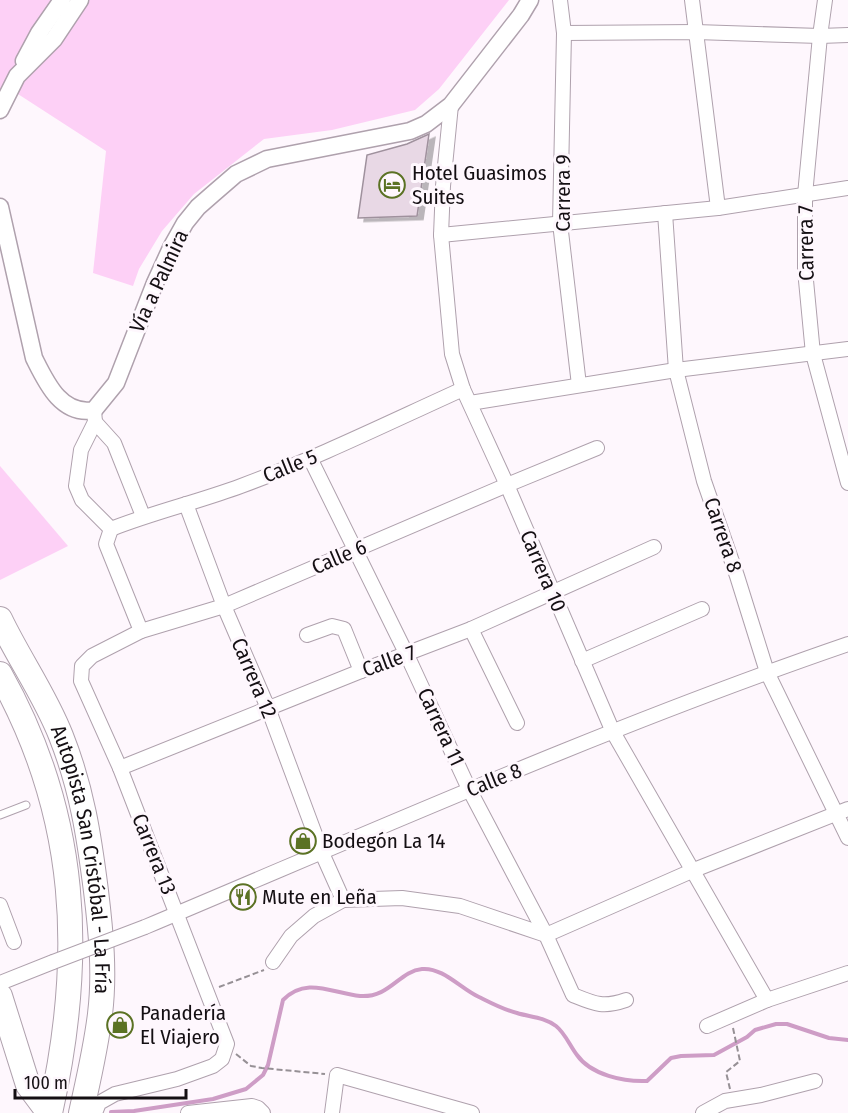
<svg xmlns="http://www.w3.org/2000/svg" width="848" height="1113" font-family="'Fira Sans Condensed',sans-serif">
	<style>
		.green { fill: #fdd0f6 }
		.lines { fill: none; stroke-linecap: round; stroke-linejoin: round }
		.stream { stroke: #ce9dc6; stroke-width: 4 }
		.building { fill: #e8d8e5; stroke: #9f919d; stroke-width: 1.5; filter: url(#shadow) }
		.service-casing { stroke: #afa1ad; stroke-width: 9 }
		.minor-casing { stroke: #afa1ad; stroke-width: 16 }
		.tertiary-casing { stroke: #afa1ad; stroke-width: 19 }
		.motorway-casing { stroke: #afa1ad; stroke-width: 26 }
		.path { stroke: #969095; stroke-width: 2; stroke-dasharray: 6 3; stroke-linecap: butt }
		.service { stroke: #fff; stroke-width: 7 }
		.minor { stroke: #fff; stroke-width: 14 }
		.tertiary { stroke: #fff; stroke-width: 16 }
		.motorway { stroke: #fff; stroke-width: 24 }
		.minor-bridge-casing { stroke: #afa1ad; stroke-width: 16; stroke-linecap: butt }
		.minor-bridge { stroke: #fff; stroke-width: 14 }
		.labels { text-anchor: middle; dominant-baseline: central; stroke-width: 6; stroke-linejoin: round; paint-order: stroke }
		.poi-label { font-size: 21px; fill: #140f13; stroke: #fef7fd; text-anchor: start }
		.street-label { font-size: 21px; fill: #140f13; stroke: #fef7fd }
	</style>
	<defs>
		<filter id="shadow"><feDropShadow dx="6" dy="3.5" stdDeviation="0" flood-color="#0004"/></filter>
	</defs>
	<rect width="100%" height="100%" fill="#fef7fd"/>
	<!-- green -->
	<g class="green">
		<path d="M0,0h509l-70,89 -24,21 -83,20 -68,9 -70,55 -32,37 -23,38 -6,17 -40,-13 13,-122 -102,-66 -4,7z"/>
		<path d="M0,466l68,80 -68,34z"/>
	</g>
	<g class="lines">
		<!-- stream -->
		<path class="stream" d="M111,1112l23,-1 79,-12 33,-10 17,-14 5,-10 15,-65c23,-24 49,-7 77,-4 30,2 39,-25 62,-27 21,-2 39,20 57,28 12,6 25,13 38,16 13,4 27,4 39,13 9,7 14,20 21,29 14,20 47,27 70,26l24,-23 10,-2 33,-1 33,-18 8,-7 21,-6h11l42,14 19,2"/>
	</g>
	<!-- building -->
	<path class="building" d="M429,134l-12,82 -59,2 9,-63 40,-11z"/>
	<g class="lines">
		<!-- service casing -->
		<g class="service-casing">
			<path id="service" d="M0,815l26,-10"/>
		</g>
		<!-- minor casing -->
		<g class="minor-casing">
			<g id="minor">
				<path d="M560,0l4,33 -4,190 19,162"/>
				<path d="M692,0l26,208"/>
				<path d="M825,0l-5,36 -15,159v75l8,84 35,129"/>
				<path d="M564,33l132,-1 124,4 28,-1"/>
				<path d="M451,105l-8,81 -2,49 11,119 11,35 44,96 106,247 154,268"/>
				<path d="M665,213l11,157 28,111 33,95 30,96 81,166"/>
				<path d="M441,235l277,-27 130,-20"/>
				<path d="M470,403l206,-33 172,-21"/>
				<path d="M94,410l1,12 -14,28 -5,36 6,14 29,29"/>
				<path d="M95,422l19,21 29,73"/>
				<path d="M310,458l97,197 62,134 77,146 27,60c22,9 30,13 53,5"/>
				<path d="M186,504l38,102 44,102 54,145 21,47"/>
				<path d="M111,529c43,-17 87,-27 130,-43 76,-28 149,-64 222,-97"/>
				<path d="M111,529l-5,15 35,87"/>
				<path d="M471,629l46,94"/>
				<path d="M307,635l25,-9 12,3 17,42"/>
				<path d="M582,661l120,-52"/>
				<path d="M120,768l241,-97 110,-42 183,-82"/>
				<path d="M0,905l14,37"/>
				<path d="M145,927c233,-98 464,-201 703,-283"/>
				<path d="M273,962l18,-26 23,-20 29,-16 59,-2 58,8 86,29 148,-65 154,-61"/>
				<path d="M0,983l53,-21"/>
				<path d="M707,1026l60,-26 81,-27"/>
				<path d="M95,1113l4,-10 16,-9 62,-15 36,-13 9,-7 5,-15 -107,-276 -39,-87 1,-15 10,-10 49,-25 83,-25 283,-121 90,-37"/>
				<path d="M188,1113l64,-7 6,2 5,5"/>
				<path d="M332,1113l5,-38 135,38"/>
				<path d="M703,1113l22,-12 36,-6 54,-14"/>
			</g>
		</g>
		<!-- tertiary casing -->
		<g class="tertiary-casing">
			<g id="tertiary">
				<path d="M24,61l15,-28 23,-33"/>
				<path d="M0,110l17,-34 37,-37 26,-39"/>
				<path d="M0,207l34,151c12,24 27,58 60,52l22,-27 39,-100 16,-35 14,-25 13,-16 16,-14 22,-19 31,-15 143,-28 16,-7 25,-19 70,-90 9,-15"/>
			</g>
		</g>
		<!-- motorway casing -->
		<g class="motorway-casing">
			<g id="motorway">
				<path id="s1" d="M0,619c19,40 45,76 61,117 21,53 28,100 35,155 5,41 9,83 4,123 -4,34 -12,67 -19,99"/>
				<path d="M0,674c79,141 85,283 50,439"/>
				<path d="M0,996l28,89 21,28"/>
			</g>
		</g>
		<!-- path -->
		<g class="path">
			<path d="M219,987l45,-17"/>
			<path d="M236,1054l15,12 11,2 63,6"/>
			<path d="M730,1089l-4,-17 14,-11 -7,-33"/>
		</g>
		<!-- service -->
		<use href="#service" class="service"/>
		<!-- minor -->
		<use href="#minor" class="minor"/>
		<!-- tertiary -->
		<use href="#tertiary" class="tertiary"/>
		<!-- motorway -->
		<use href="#motorway" class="motorway"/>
		<!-- minor-bridge casing -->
		<g class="minor-bridge-casing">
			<path id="minor-bridge" d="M53,962l92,-35"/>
		</g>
		<!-- minor-bridge -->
		<use href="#minor-bridge" class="minor-bridge"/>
	</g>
	<!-- icons -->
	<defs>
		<g id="hotel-ring" transform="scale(1.35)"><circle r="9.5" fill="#fef7fd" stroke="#5b7224" stroke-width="1.5"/><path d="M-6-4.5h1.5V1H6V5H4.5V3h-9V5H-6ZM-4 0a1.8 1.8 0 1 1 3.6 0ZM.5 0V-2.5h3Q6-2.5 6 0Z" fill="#5b7224"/></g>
		<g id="shop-ring" transform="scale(1.35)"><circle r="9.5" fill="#fef7fd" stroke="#5b7224" stroke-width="1.5"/><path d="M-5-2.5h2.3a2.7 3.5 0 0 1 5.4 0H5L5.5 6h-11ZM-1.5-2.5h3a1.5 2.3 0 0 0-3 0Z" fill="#5b7224"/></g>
		<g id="restaurant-ring" transform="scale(1.35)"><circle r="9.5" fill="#fef7fd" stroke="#5b7224" stroke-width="1.5"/><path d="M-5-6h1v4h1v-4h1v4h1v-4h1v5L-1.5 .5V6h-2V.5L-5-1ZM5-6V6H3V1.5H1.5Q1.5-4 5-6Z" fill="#5b7224"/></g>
	</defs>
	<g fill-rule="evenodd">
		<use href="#hotel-ring" x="392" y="185"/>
		<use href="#shop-ring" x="303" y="841"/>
		<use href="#restaurant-ring" x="243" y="897"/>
		<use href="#shop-ring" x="120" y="1025"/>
	</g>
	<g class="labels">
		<!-- poi labels -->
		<g class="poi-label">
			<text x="412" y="173">Hotel Guasimos<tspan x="412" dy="24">Suites</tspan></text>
			<text x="322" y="841">Bodegón La 14</text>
			<text x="262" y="897">Mute en Leña</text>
			<text x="140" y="1013">Panadería<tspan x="140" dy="24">El Viajero</tspan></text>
		</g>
		<!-- street labels -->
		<g class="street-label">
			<text transform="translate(563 193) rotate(-90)">Carrera 9</text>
			<text transform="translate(806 243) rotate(-91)">Carrera 7</text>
			<text transform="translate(159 281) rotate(-65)">Vía a Palmira</text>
			<text transform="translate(290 466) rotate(-22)">Calle 5</text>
			<text transform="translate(723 535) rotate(71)">Carrera 8</text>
			<text transform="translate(339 557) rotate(-23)">Calle 6</text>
			<text transform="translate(543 571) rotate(67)">Carrera 10</text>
			<text transform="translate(389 661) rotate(-20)">Calle 7</text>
			<text transform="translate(254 678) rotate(67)">Carrera 12</text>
			<text transform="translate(441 727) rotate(65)">Carrera 11</text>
			<text transform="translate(494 780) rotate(-22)">Calle 8</text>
			<text transform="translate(154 854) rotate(68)">Carrera 13</text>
			<text stroke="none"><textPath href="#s1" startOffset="258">Autopista San Cristóbal - La Fría</textPath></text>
		</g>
	</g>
	<!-- scale -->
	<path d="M15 1089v9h171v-9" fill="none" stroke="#140f13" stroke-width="3"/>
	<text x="24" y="1089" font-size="18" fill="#140f13" stroke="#fef7fd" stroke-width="4.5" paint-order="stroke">100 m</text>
</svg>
